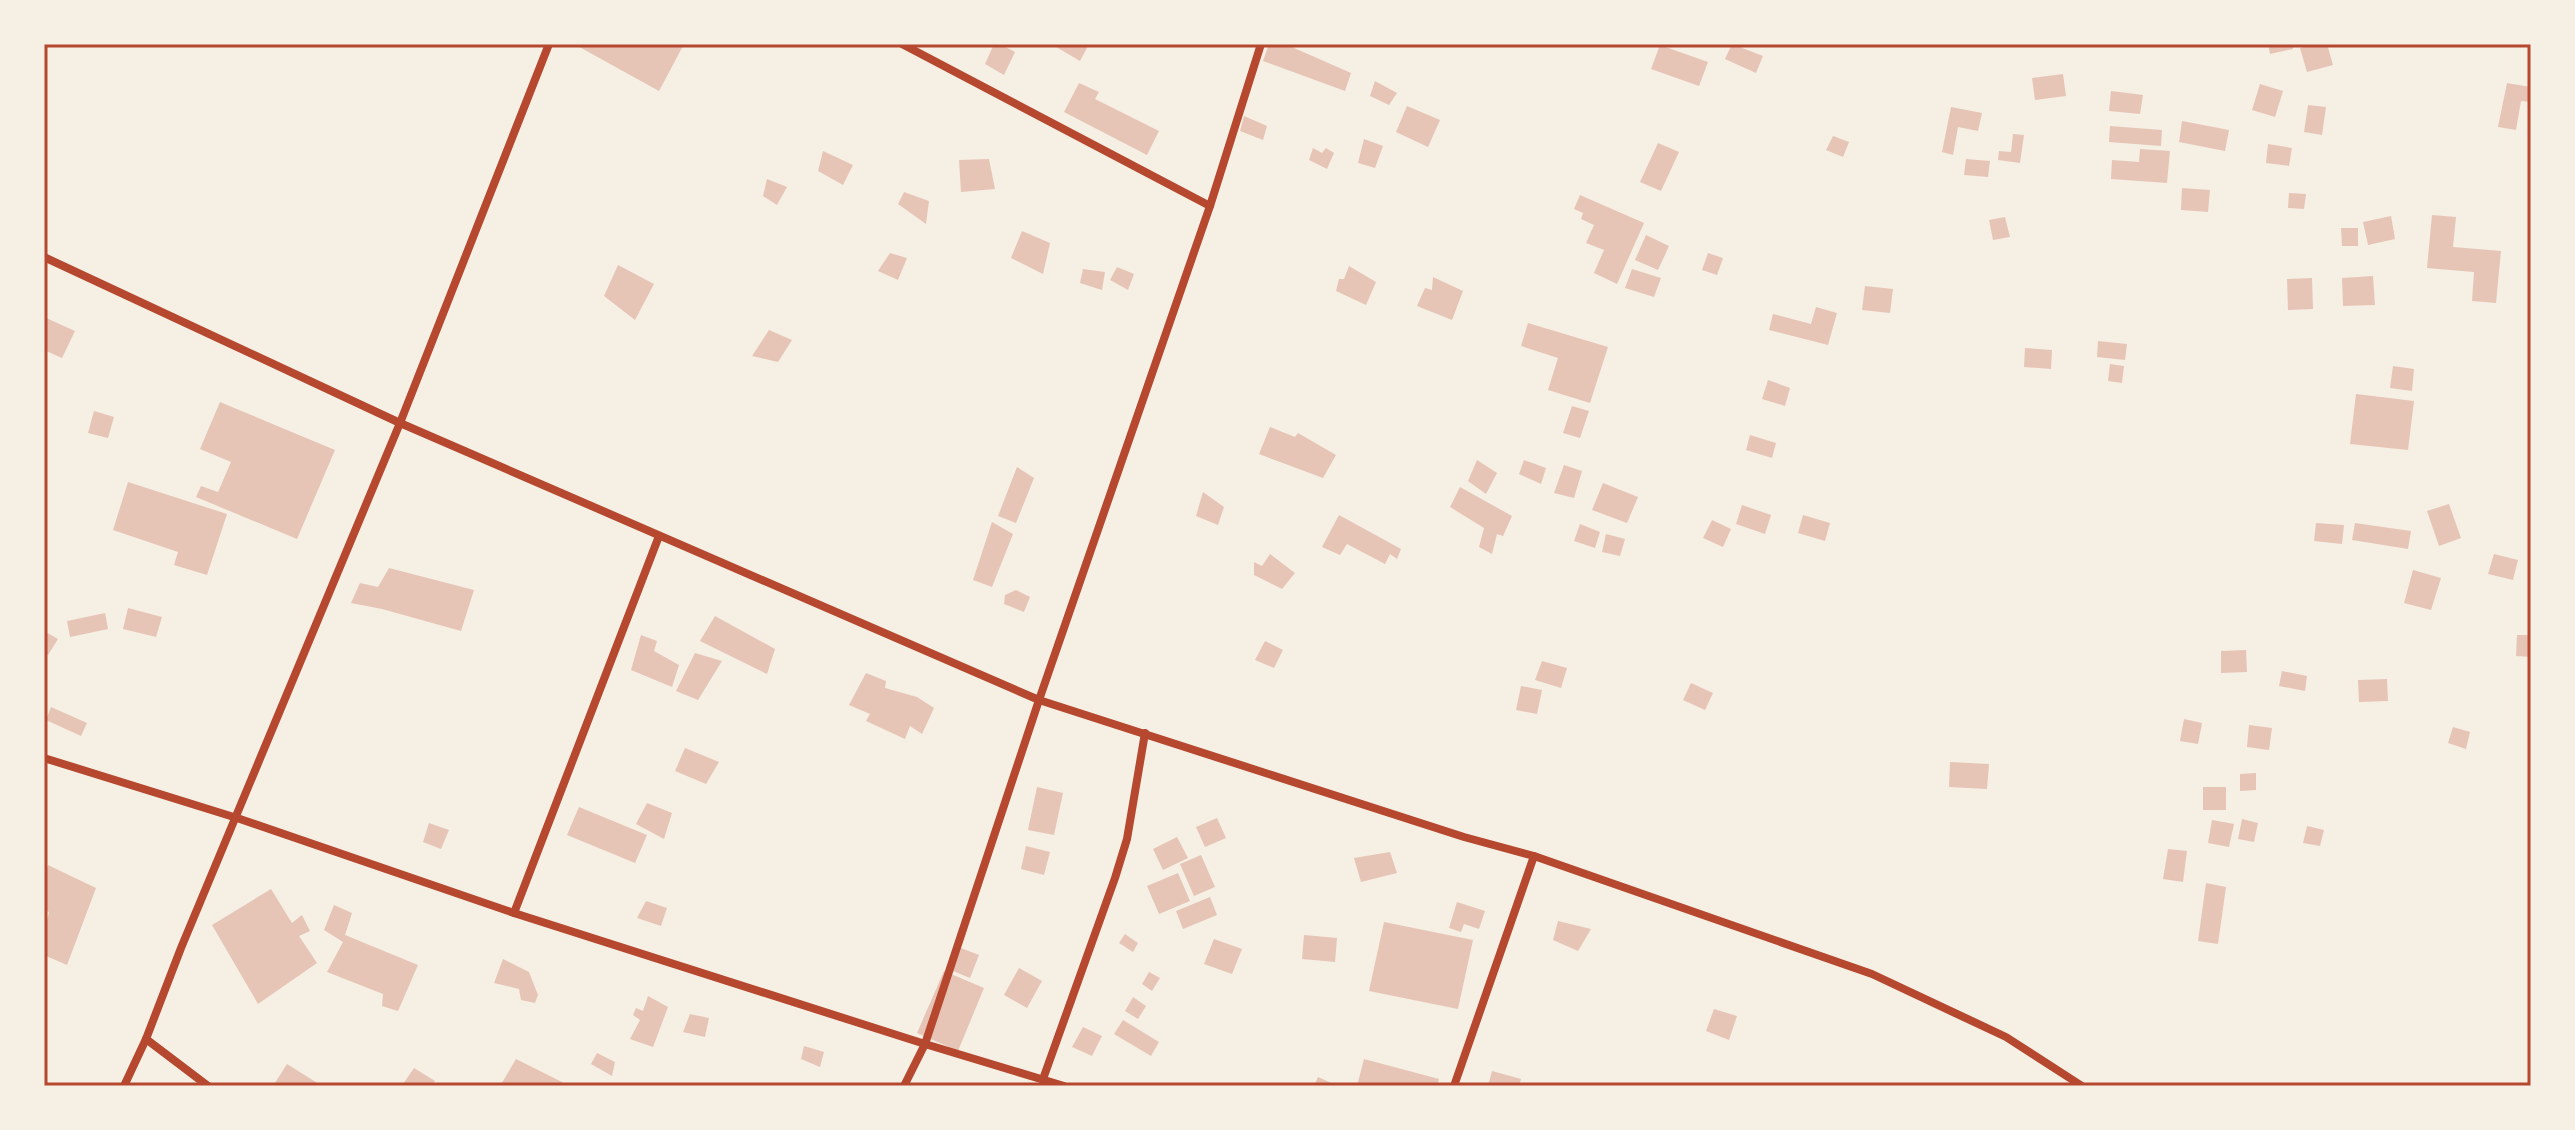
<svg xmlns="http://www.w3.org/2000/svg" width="2575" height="1130" font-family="'Fira Sans',sans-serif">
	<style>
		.building { fill: #e6c5b7 }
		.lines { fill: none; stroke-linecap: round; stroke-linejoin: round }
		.minor { stroke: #b5482f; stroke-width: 8 }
		.neatline { fill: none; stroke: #b5482f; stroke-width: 3 }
	</style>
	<rect width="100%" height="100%" fill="#f6efe4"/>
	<!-- building -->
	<g class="building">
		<path d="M574,44h110l-25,47z"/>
		<path d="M994,44h6l15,8 -11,23 -19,-11z"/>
		<path d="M1051,44h38l-9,17z"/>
		<path d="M1269,44h16l66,29 -6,18 -82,-30z"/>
		<path d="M1732,44l31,12 -7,17 -31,-14z"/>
		<path d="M2268,44h24l1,5 -23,5z"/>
		<path d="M2316,44h11l6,21 -26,7 -7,-24z"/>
		<path d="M1660,45l48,17 -9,24 -48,-17z"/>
		<path d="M2063,74l3,22 -31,4 -3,-22z"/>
		<path d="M1375,81l22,12 -8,12 -19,-9z"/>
		<path d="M1079,83l20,9 -4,7 64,32 -12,24 -83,-43z"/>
		<path d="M2507,83l24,4v15l-10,-1 -5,29 -18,-3z"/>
		<path d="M2260,84l23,7 -8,26 -23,-7z"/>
		<path d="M2111,91l32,4 -3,19 -31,-3z"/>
		<path d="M2308,105l18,2 -4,28 -18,-3z"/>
		<path d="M1407,106l33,14 -12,27 -32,-15z"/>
		<path d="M1951,107l31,6 -4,18 -20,-4 -5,28 -11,-3z"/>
		<path d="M1244,116l23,10 -4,14 -23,-9z"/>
		<path d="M2182,121l47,9 -4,21 -46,-9z"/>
		<path d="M2110,126l52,4 -1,16 -52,-4z"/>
		<path d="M2013,134l11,1 -4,28 -22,-3 1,-9 12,1z"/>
		<path d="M1833,136l16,6 -6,15 -17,-7z"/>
		<path d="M1364,139l19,7 -8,22 -17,-5z"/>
		<path d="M1658,143l21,9 -18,39 -21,-9z"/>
		<path d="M2268,144l24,4 -3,18 -23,-3z"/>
		<path d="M1313,148l9,5 4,-5 8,5 -7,16 -18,-9z"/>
		<path d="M2140,149l30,2 -3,32 -56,-4 1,-19 27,2z"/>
		<path d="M823,151l30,14 -10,20 -25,-14z"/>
		<path d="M989,159l6,30 -34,3 -2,-32z"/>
		<path d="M1966,159l24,2 -2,16 -24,-2z"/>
		<path d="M767,179l20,8 -10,18 -14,-9z"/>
		<path d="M2182,188l28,2 -2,22 -27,-2z"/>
		<path d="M904,192l25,9 -3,23 -28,-20z"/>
		<path d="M2289,193l17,1 -2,15 -16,-1z"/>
		<path d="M1580,195l64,28 -27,61 -23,-11 10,-23 -18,-7 8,-18 -13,-6 2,-6 -9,-4z"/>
		<path d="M2432,215l24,2 -3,30 48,4 -5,52 -24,-2 2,-29 -47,-4z"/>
		<path d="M2391,216l4,23 -27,6 -5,-23z"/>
		<path d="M2005,217l5,20 -17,3 -4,-20z"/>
		<path d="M2341,228h17v18h-16z"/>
		<path d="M1022,231l28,12 -7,31 -32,-16z"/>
		<path d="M1646,235l23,11 -11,24 -23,-10z"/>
		<path d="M890,253l17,5 -9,22 -20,-9z"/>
		<path d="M1708,253l15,5 -6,17 -15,-5z"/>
		<path d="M618,265l36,19 -19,36 -31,-24z"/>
		<path d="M1349,266l27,16 -10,23 -30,-14 3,-12h5z"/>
		<path d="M1117,267l17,7 -6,16 -18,-10z"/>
		<path d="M1083,269l22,3 -3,18 -22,-7z"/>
		<path d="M1632,269l29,9 -7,19 -29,-9z"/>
		<path d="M2373,276l2,29 -32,1 -1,-28z"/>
		<path d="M1433,277l30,14 -11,29 -35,-14 8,-18 7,2z"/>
		<path d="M2312,278l1,31 -25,1 -1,-31z"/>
		<path d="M1865,286l28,3 -3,24 -28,-3z"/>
		<path d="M1816,307l21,6 -9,32 -59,-15 4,-16 38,10z"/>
		<path d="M44,317l31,14 -13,27 -18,-8z"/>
		<path d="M1528,323l80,24 -18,56 -42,-13 10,-32 -37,-12z"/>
		<path d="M769,330l23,10 -14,22 -26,-6z"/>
		<path d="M2098,341l29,3 -2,16 -28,-3z"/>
		<path d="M2025,348l27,2 -1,19 -27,-2z"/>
		<path d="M2110,364l14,2 -2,17 -14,-2z"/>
		<path d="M2393,366l21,3 -2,22 -22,-3z"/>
		<path d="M1768,380l22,8 -5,18 -23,-7z"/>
		<path d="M2356,394l58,7 -6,49 -58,-6z"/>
		<path d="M220,402l115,48 -38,89 -101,-42 5,-11 17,6 13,-30 -31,-13z"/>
		<path d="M1572,406l17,5 -9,27 -17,-5z"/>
		<path d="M94,411l20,6 -6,21 -20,-5z"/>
		<path d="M1270,427l25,10 3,-4 38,22 -13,23 -64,-24z"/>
		<path d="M1750,435l26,8 -4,15 -26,-8z"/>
		<path d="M1477,460l20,13 -11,21 -18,-13z"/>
		<path d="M1524,460l22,8 -5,16 -22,-10z"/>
		<path d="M1564,465l18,6 -8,27 -20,-5z"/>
		<path d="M1017,467l17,11 -18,45 -18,-7z"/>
		<path d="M128,482l99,32 -20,61 -33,-10 4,-13 -65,-22z"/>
		<path d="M1603,483l35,14 -11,26 -35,-13z"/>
		<path d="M1460,487l52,29 -9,20 -6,-2 -5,20 -13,-7 5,-19 -34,-21z"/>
		<path d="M1203,492l21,15 -6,18 -22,-9z"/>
		<path d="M2449,504l12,34 -22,8 -12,-35z"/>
		<path d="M1742,505l29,10 -6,19 -29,-10z"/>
		<path d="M1339,515l62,34 -4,10 -7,-5 -5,10 -38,-20 -7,11 -18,-8z"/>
		<path d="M1803,515l27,8 -5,18 -27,-8z"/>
		<path d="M1712,520l19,9 -8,18 -20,-9z"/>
		<path d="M992,522l21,12 -21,53 -19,-7z"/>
		<path d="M2316,523l28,2 -2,19 -28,-3z"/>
		<path d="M2355,523l56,8 -3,18 -56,-9z"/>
		<path d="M1580,524l20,8 -5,16 -21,-7z"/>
		<path d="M1606,534l19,5 -5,17 -18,-4z"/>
		<path d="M1270,554l25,19 -13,16 -28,-14v-13l8,4z"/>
		<path d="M2494,554l24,6 -5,20 -25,-6z"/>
		<path d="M389,568l85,22 -13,41 -79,-22 -31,-6 9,-20 18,4z"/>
		<path d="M2413,570l28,8 -10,32 -27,-7z"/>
		<path d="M1016,590l14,7 -6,15 -20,-8 1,-9z"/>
		<path d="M128,608l34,9 -6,20 -33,-8z"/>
		<path d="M105,613l3,16 -38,8 -3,-16z"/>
		<path d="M715,616l60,33 -8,25 -67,-33z"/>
		<path d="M44,631l14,8 -10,16 -4,-2z"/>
		<path d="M641,635l16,6 -3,10 25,14 -7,22 -41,-17z"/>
		<path d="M2517,635h14v22l-15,-1z"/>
		<path d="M1265,641l18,9 -9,18 -19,-8z"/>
		<path d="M2246,650l1,22 -26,1v-22z"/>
		<path d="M695,653l27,8 -24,39 -22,-9z"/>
		<path d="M1542,661l25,7 -6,20 -26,-8z"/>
		<path d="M2282,671l25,5 -2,15 -26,-5z"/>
		<path d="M866,673l20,8 -1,7 32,9 17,11 -12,26 -12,-8 -5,13 -39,-18 4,-7 -21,-9z"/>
		<path d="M2387,679l1,22 -29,1 -1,-22z"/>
		<path d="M1691,683l22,10 -8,17 -22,-10z"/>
		<path d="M1521,686l21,4 -5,24 -21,-4z"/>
		<path d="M51,707l36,16 -6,13 -35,-16z"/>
		<path d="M2184,719l18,4 -4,21 -18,-3z"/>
		<path d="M2249,725l23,3 -3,22 -22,-3z"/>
		<path d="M2453,727l17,5 -4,17 -18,-6z"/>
		<path d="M685,748l34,14 -13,22 -31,-13z"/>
		<path d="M1950,762l39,2 -2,25 -38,-2z"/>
		<path d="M2256,773v17l-16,1v-17z"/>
		<path d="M1037,787l26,6 -9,42 -26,-5z"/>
		<rect x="2203" y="787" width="23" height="23"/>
		<path d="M647,803l25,10 -8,26 -28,-15z"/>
		<path d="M579,807l68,28 -12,28 -68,-28z"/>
		<path d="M1217,818l9,20 -21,9 -9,-20z"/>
		<path d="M2242,819l16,4 -4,19 -16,-3z"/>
		<path d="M2212,820l22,4 -5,23 -21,-4z"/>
		<path d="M429,823l20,7 -8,19 -18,-7z"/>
		<path d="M2307,826l17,4 -4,16 -17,-3z"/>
		<path d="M1177,837l11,21 -25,12 -10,-21z"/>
		<path d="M1026,846l24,6 -6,23 -23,-6z"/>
		<path d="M2168,849l19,2 -4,31 -20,-3z"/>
		<path d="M1390,852l7,21 -36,9 -7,-24z"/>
		<path d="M1201,855l14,32 -21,9 -14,-32z"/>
		<path d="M48,865l48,23 -29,77 -23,-10v-35l3,1 2,-9 -5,-2v-29z"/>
		<path d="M1178,873l12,28 -31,13 -12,-28z"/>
		<path d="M2206,883l20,4 -8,57 -20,-3z"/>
		<path d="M271,889l21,34 10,-8 8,16 -11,5 18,27 -59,41 -46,-79z"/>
		<path d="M1210,897l7,18 -34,14 -7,-18z"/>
		<path d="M646,901l21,7 -6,18 -24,-8z"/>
		<path d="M1457,902l28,9 -6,18 -15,-5 -3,8 -12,-4z"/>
		<path d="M334,905l18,8 -7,22 73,30 -20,46 -16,-5 1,-12 -56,-22 16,-30 -19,-12z"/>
		<path d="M1558,921l33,8 -13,22 -25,-11z"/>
		<path d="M1384,922l89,18 -15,69 -89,-18z"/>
		<path d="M1125,934l13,9 -5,9 -14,-9z"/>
		<path d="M1304,935l33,3 -2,24 -33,-3z"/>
		<path d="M1214,939l28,10 -10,25 -28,-10z"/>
		<path d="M961,948l18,7 -9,23 -17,-7z"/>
		<path d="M503,959l26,13 9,23 -3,8 -14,-3 -2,-11 -25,-6z"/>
		<path d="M1019,968l23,13 -15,27 -23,-13z"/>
		<path d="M944,971l40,17 -26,63 -41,-18z"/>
		<path d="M1149,972l11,6 -8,13 -10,-7z"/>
		<path d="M648,996l20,11 -15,40 -23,-8 10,-19 -7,-5 3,-7 7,3z"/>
		<path d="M1133,997l13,9 -8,13 -13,-8z"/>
		<path d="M1714,1009l23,7 -8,24 -23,-9z"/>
		<path d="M690,1014l19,4 -4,19 -22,-5z"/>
		<path d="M1123,1020l36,22 -8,14 -37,-22z"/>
		<path d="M1083,1027l19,9 -10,20 -20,-9z"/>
		<path d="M804,1046l20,6 -4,15 -19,-8z"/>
		<path d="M597,1053l18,9 -3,14 -21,-12z"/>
		<path d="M516,1059l54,27h-70z"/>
		<path d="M1364,1059l75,20 -2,7h-80z"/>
		<path d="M287,1064l35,22h-49z"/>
		<path d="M414,1068l21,13 -3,5 -29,-2z"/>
		<path d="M1492,1071l29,8 -2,7h-31z"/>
		<path d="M1318,1077l20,9h-24z"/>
	</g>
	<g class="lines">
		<!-- minor -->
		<g class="minor">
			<path d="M902,44l308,162"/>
			<path d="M44,257l356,166 639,277 425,137 70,19 338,118 134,63 76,49"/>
			<path d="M44,758l193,60 277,95 411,131 139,42"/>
			<path d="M514,913l145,-377"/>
			<path d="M146,1039l62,47"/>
			<path d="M1043,1079l72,-201 12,-39 18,-106"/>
			<path d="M124,1086l22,-47 35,-91 219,-525 149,-379"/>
			<path d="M904,1086l21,-42 114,-344 171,-494 51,-162"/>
			<path d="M1454,1086l80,-230"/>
		</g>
	</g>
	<!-- border -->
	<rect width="2575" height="1130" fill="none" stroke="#f6efe4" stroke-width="92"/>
	<rect x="46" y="46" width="2483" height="1038" class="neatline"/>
</svg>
